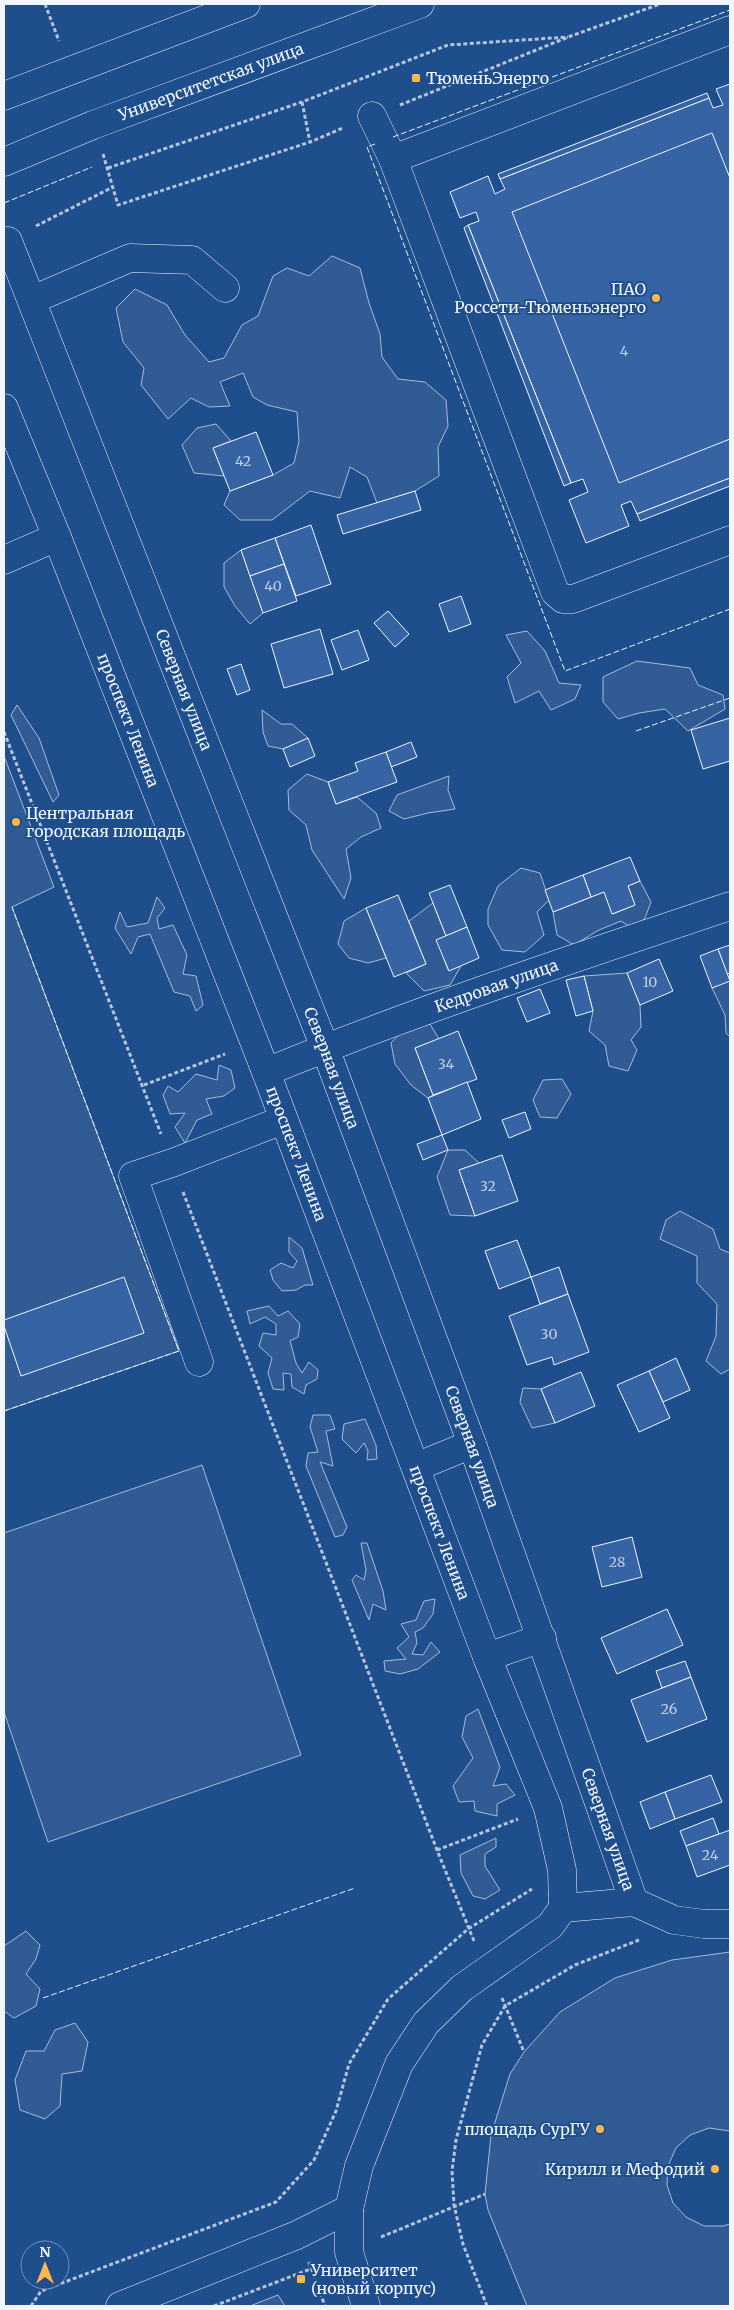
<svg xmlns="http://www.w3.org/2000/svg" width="734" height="2310" font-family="Merriweather,serif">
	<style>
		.built { fill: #305b95; stroke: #a8bbd7 }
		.building { fill: #3563a3; stroke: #f2f6ff }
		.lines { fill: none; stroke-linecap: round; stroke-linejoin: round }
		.minor-casing { stroke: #f2f6ff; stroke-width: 29 }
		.major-casing { stroke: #f2f6ff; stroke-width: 29 }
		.path { stroke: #b3c4dc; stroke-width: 3; stroke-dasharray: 4 2.5; stroke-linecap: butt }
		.minor { stroke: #1f4e8c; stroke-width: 28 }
		.major { stroke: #1f4e8c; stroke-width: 28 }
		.fence { stroke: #f2f6ff; stroke-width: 1; stroke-dasharray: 6 2.5; stroke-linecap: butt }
		.poi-dot { fill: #ffb74d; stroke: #1f4e8c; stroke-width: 2 }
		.labels { text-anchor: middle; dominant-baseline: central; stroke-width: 4; stroke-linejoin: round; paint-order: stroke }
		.number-label { font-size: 14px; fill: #c3d1e8 }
		.poi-label { font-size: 16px; fill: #f2f6ff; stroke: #1f4e8c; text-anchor: start }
		.street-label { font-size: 16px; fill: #f2f6ff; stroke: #1f4e8c }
	</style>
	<rect width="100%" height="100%" fill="#1f4e8c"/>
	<!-- built -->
	<g class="built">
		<path d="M332,256l28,12 9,35 11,31 2,23 16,22 27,3 21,18 2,26 -10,21 1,29 -24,15 -38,12 -10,-26 -17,-10 -10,31 -30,-7 -38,29h-32l-16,-15 6,-14 43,-16 21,-12 5,-22 -2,-29 -30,-7 -14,-8 -10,-24 -23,9 10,24 -21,1 -18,-9 -23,21 -27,-34 3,-17 -21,-26 -7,-34 19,-19 32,16 18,30 24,27 15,-4 18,-33 16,-9 15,-40 14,-8 22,8z"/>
		<path d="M216,424l15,17 -18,7 11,28 -30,-3 -12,-28 15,-17z"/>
		<path d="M241,550l22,63 -13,11 -15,-18 -11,-19v-24z"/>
		<path d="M527,631l18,20 14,32 22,2 -6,14 -24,11 -12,-19 -24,12 -8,-26 14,-14 -15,-28z"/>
		<path d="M637,661l53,7 8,17 25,10 2,14 -37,22 -23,-22 -26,4 -21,6 -15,-17v-25z"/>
		<path d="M17,705l22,33 20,57 -6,7 -42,-87z"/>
		<path d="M262,710l19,14h11l16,14 -25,11 -15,-3 -5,-14z"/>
		<path d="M4,756l50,131 -42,20 167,444 -175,60z"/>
		<path d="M307,774l21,8 8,22 21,-7 19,16 5,15 -20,9 -15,12 5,29 -7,21 -32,-49 -6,-25 -17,-15 -1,-20z"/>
		<path d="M449,776l-1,14 7,19 -27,4 -24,6 -15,-8 8,-16z"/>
		<path d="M521,868l19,5 9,27 -12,12 7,23 -19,17 -23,-2 -14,-25v-16l10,-23z"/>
		<path d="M640,881l11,21 -6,16 -12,11 -12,-8 -22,9 -25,15 -17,-10 -4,-23 51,-20 9,22 22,-9 -7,-19z"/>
		<path d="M157,897l8,11 -8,10 2,11 14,-4 14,30 -4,19 13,2 7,29 -7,6 -6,-15 -16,-4 -24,-58 -12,3 -7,17 -16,-26 5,-16 7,15 21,-4z"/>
		<path d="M433,903l13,33 -9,4 11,30 13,-4 -11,19 -26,6 -18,-18 20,-9 -17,-43z"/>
		<path d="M366,908l20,50 -18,5 -19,-5 -11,-14 6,-23z"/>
		<path d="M627,973l13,32 1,22 -10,13 6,10 -9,21 -19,-5 -4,-21 -16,-14 4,-20 -9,-35z"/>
		<path d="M730,973v64l-4,-4 -1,-18 -13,-27 17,-7 -2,-7z"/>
		<path d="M430,1024l9,15 -24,9 18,47 -5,3 -17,-13 -16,-21 -4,-21 11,-12z"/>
		<path d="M219,1065l12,5 4,18 -11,8 -18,3 6,15 -15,6 -12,23 -10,-16 10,-14 -15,1 -7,-19 5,-9 10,6 18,-18 21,6z"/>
		<path d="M562,1079l9,15 -14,24 -17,-1 -7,-17 10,-20z"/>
		<path d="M448,1150h17l14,13 -20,7 16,46 -25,-1 -13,-38z"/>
		<path d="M680,1211l33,18 7,20 10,4v116l-9,5 -15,-13 10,-25 1,-32 -20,-21v-27l-37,-17 6,-19z"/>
		<path d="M289,1237l13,11 11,37h-8l-9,5 -14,1 -9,-11 -3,-10 11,-7 12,5 4,-7 -8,-9z"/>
		<path d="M269,1306l9,10 10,-5 12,13 -2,13 -8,4 6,22 6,10 7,-11 9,8 -1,9 -11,6 -2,9 -12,-7 -1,-13 -8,-1 1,17 -11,-1 -5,-16 4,-15 -13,-12 4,-13 13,2v-11l-11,-7 -15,7 -3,-13z"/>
		<path d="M523,1388l18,1 14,34 -23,5 -12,-26z"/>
		<path d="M313,1415h17l5,14 -9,2 7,35 -13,-4 27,65 -4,8 -8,2 -29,-71 2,-13 10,-1 -8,-25z"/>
		<path d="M365,1419l11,26 1,14 -10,1 1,-9 -4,-8 -8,10 -14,-14 2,-15z"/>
		<path d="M202,1465l99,290 -253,87 -44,-130v-179z"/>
		<path d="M361,1543h6l16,48 3,19 -13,-6 -4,16 -17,-40 4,-5 8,5 2,-10z"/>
		<path d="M435,1599l-2,15 -10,14 -8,4 2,11 -5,11 11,1 8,-13 9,10 -22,17 -18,5 -15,-3 -1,-10 22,-2 -9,-11 12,-11 -8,-13 15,-4 8,-19z"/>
		<path d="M478,1709l22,58 -7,19 13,-2 9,11 -18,9v12l-22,-5 -1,-10 -15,1 -6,-16 20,-28 -11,-21 4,-21z"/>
		<path d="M496,1838v9l-11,7v12l15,24 -15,9 -12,-3 -12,-23 -1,-18z"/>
		<path d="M26,1931l14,14 -4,14 -10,15 14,15 -4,17 -22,12 -10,-7v-65z"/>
		<path d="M730,1952v179l-21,-3 -19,7 -14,13 -8,18 -1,19 6,18 13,14 18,9h19l7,-2v82h-203l-39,-96 -3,-16 6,-59 19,-61 14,-22 36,-40 55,-34 57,-18z"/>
		<path d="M75,2023l13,19 -6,29 -20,3 -2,32 -15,13 -25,-9 -5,-30 11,-29h18l11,-21z"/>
		<path d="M278,2295l7,11h-35z"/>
	</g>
	<!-- building -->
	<g class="building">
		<path d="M730,84v394l-93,36 -6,-13 -10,4 8,21 -43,17 -17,-43 19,-8 -5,-13 -12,4 -103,-258 11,-4 -3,-9 -16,6 -10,-26 38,-16 7,18 10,-5 -5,-10 209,-81 4,10 10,-3 -7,-16z"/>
		<path d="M707,93l2,5 -209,81 -2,-5z"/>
		<path d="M712,133l18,45v261l-111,44 -107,-271z"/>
		<path d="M468,225l103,258 -7,3 -100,-258z"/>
		<path d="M256,432l17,43 -43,16 -17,-43z"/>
		<path d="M730,478v8l-90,35 -3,-7z"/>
		<path d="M415,491l6,19 -78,24 -6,-19z"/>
		<path d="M311,525l20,59 -35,12 -21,-58z"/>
		<path d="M275,538l9,26 -34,12 -9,-26z"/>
		<path d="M284,564l13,37 -34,12 -13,-37z"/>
		<path d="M461,596l10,28 -22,8 -10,-28z"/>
		<path d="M388,611l21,23 -14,13 -21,-24z"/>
		<path d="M320,629l13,45 -49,14 -13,-44z"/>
		<path d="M358,630l11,30 -27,10 -11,-30z"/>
		<path d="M241,664l9,26 -13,5 -10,-26z"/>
		<path d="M730,718v43l-27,8 -12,-39z"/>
		<path d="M308,738l7,18 -25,11 -7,-18z"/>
		<path d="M411,742l6,15 -26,10 -5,-15z"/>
		<path d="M386,752l11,30 -61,22 -8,-22 30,-11 -3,-8z"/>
		<path d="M630,857l10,24 -12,5 7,19 -23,9 -8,-22 -13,5 -8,-22z"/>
		<path d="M583,875l8,22 -38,15 -8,-22z"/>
		<path d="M450,885l17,42 -21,9 -17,-43z"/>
		<path d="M398,895l28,69 -32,13 -28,-69z"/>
		<path d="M467,927l12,31 -30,13 -13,-31z"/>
		<path d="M730,945v28l-3,1 -9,-25z"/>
		<path d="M718,949l12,32 -18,7 -12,-32z"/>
		<path d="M659,959l14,32 -33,14 -13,-32z"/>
		<path d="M584,976l9,35 -17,5 -10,-36z"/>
		<path d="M540,989l10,24 -23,9 -10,-24z"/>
		<path d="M458,1031l19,48 -44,16 -18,-47z"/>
		<path d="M467,1082l14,37 -39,16 -14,-37z"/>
		<path d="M525,1112l6,17 -22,9 -7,-18z"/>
		<path d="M442,1135l6,15 -25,10 -6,-16z"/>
		<path d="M502,1155l16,46 -43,15 -16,-46z"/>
		<path d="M517,1240l14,37 -32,12 -14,-38z"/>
		<path d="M559,1267l9,27 -28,10 -9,-27z"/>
		<path d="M124,1277l20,56 -123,43 -17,-50v-6z"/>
		<path d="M568,1294l21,58 -35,13 -2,-8 -25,8 -18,-49z"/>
		<path d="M676,1358l14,32 -27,12 -14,-31z"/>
		<path d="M649,1371l21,47 -31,14 -22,-47z"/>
		<path d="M581,1372l14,34 -40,17 -14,-34z"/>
		<path d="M632,1537l10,40 -40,10 -10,-40z"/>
		<path d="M667,1609l16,36 -66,29 -16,-36z"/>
		<path d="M685,1661l6,16 -29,11 -6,-17z"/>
		<path d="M691,1677l16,42 -60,23 -16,-42z"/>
		<path d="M711,1775l11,27 -47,17 -10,-27z"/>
		<path d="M665,1792l10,27 -25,10 -10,-27z"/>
		<path d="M713,1818l6,16 -33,12 -6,-15z"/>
		<path d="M730,1830v35l-33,12 -11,-31z"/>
	</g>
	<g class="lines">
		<!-- minor casing -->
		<g class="minor-casing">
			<g id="minor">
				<path d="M372,116l21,43 162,433 8,7h10l157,-59"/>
				<path d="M393,159l337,-129"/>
				<path id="s1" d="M8,241l317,807 147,396 162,458"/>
				<path d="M32,300l98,-42 62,2 33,28"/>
				<path id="s2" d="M4,408l53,129 209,535 221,585 61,151 14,62 1,38"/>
				<path d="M4,560l53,-23"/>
				<path id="s3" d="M266,1072c152,-62 308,-114 464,-166"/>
				<path d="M199,1362l-66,-186 39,-13 111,-43"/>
				<path d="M416,1467l56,-23"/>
				<path d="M487,1657l55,-19"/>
				<path d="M563,1908l71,-6 40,18 30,4h26"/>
				<path d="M120,2306l177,-71 52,-26"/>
				<path d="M366,2306l-17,-54v-43l10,-43 40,-102 27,-41 36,-35 88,-62 13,-18"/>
			</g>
		</g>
		<!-- major casing -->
		<g class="major-casing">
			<g id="major">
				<path d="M4,96l242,-92"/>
				<path id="s4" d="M4,162l89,-37 327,-121"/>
			</g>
		</g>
		<!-- path -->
		<g class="path">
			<path d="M45,4l14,37"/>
			<path d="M302,102l8,40"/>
			<path d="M400,105l171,-69 89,-32"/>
			<path d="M103,154l15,51 192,-63 33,-14"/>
			<path d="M108,168l194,-66 146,-57 120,-8"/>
			<path d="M36,226l77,-39"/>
			<path d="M4,732l157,402"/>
			<path d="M144,1085l81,-31"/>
			<path d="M183,1192l254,658 37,91"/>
			<path d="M437,1850l81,-31"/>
			<path d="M502,1998l22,54"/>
			<path d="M381,2237l104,-43"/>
			<path d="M309,2262l16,44"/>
			<path d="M31,2306l10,-15 235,-89 38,-42 22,-49 13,-47 39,-65 80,-70 64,-40"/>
			<path d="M214,2306l107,-41"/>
			<path d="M487,2306l-24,-62 -9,-39 -2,-34 4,-31 26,-95 23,-39 70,-41 64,-25"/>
		</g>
		<!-- minor -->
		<use href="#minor" class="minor"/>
		<!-- major -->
		<use href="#major" class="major"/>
		<!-- fence -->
		<g class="fence">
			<path d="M393,137l337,-127"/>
			<path d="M375,144l-8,3 198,524 165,-62"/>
			<path d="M4,203l88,-36"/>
			<path d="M636,731l94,-33"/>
			<path d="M4,1411l175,-60 -167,-444"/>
			<path d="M43,1998l312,-110"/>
		</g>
	</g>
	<!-- markers -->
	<g class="poi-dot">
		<rect x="411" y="73" width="10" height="10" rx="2.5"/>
		<circle cx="656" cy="298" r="5"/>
		<circle cx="16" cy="822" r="5"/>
		<circle cx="600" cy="2129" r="5"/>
		<circle cx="715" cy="2169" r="5"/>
		<rect x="296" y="2274" width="10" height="10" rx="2.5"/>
	</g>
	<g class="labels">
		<!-- number labels -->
		<g class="number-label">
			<text x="624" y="351">4</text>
			<text x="243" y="461">42</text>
			<text x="273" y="586">40</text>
			<text x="650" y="982">10</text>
			<text x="446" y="1064">34</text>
			<text x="488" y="1186">32</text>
			<text x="549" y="1334">30</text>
			<text x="617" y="1562">28</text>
			<text x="669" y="1709">26</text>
			<text x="710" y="1855">24</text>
		</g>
		<!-- poi labels -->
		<g class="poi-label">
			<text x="426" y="78">ТюменьЭнерго</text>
			<text x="646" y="289" text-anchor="end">ПАО<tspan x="646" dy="18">Россети-Тюменьэнерго</tspan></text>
			<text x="26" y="813">Центральная<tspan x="26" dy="18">городская площадь</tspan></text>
			<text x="590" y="2129" text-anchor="end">площадь СурГУ</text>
			<text x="705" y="2169" text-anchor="end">Кирилл и Мефодий</text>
			<text x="311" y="2270">Университет<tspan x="311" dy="18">(новый корпус)</tspan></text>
		</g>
		<!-- street labels -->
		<g class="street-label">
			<text stroke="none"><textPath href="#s4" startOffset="222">Университетская улица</textPath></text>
			<text stroke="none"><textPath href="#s1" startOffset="482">Северная улица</textPath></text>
			<text stroke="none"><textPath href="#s2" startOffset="336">проспект Ленина</textPath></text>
			<text stroke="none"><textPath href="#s3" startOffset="246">Кедровая улица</textPath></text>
			<text stroke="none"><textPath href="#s1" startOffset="888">Северная улица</textPath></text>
			<text stroke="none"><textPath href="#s2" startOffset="801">проспект Ленина</textPath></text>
			<text stroke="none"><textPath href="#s1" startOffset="1292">Северная улица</textPath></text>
			<text stroke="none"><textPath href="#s2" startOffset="1206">проспект Ленина</textPath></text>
			<text stroke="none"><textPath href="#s1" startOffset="1698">Северная улица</textPath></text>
		</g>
	</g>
	<!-- border -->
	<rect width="734" height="2310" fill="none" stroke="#f2f6ff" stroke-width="10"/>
	<!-- north arrow -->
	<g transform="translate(45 2265)"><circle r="24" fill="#1f4e8c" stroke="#7391ba"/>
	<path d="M0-4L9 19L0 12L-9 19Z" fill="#ffb74d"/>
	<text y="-8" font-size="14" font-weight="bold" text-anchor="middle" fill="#f2f6ff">N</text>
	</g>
</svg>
